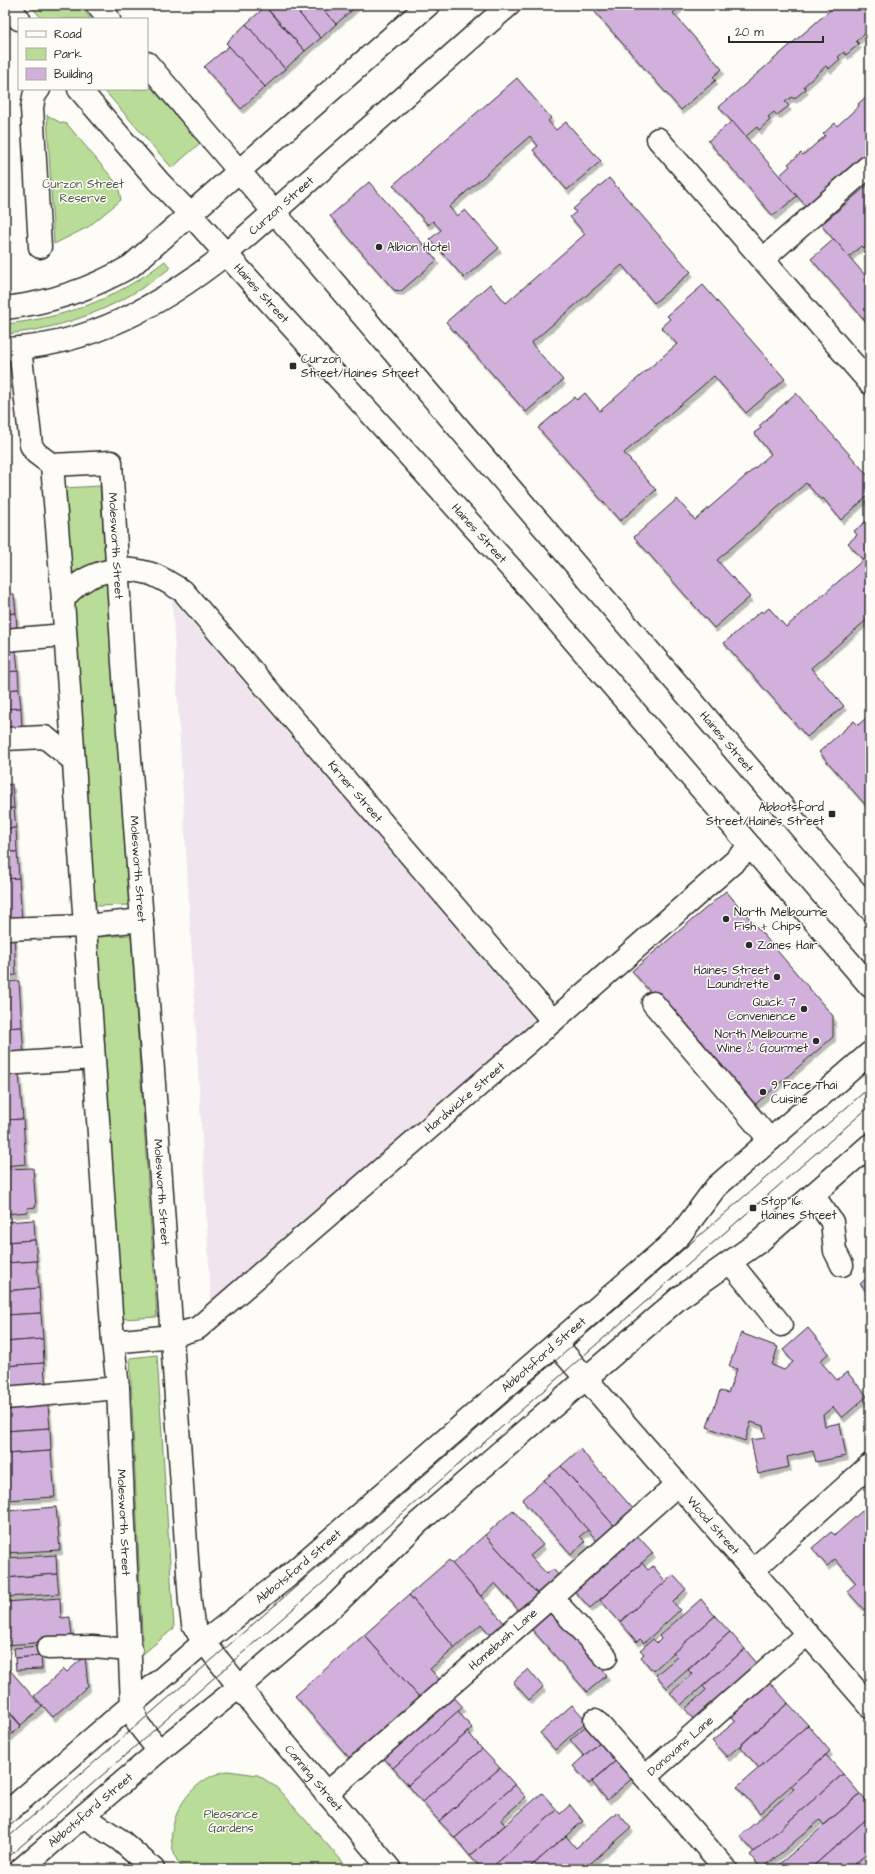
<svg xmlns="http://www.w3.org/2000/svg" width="875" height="1874" font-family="'Architects Daughter',sans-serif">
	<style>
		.built { fill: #f0e5ef }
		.green { fill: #b9dd98; stroke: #728462 }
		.building { fill: #d1b0db; stroke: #2b2b2b; filter: url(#shadow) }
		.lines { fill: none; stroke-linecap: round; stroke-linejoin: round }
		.minor-casing { stroke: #2b2b2b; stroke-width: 25 }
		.highway-casing { stroke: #2b2b2b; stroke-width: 25 }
		.minor { stroke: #fdfcf7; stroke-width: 22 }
		.highway { stroke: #fdfcf7; stroke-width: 22 }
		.tram { stroke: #2b2b2b; stroke-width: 1 }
		.poi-dot { fill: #2b2b2b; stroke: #fdfcf7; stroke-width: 1.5 }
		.labels { text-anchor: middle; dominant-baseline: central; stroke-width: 3; stroke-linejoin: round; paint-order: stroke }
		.park-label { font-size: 12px; fill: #4e5846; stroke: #fdfcf7 }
		.street-label { font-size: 12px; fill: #2b2b2b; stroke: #fdfcf7 }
		.poi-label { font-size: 12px; fill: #2b2b2b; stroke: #fdfcf7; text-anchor: start }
	</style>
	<defs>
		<filter id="shadow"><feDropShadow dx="2.5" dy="4.5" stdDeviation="0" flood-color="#0004"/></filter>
	</defs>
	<rect width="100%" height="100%" fill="#fdfcf7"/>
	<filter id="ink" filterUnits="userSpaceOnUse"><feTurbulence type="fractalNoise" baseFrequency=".025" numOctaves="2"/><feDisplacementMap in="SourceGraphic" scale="8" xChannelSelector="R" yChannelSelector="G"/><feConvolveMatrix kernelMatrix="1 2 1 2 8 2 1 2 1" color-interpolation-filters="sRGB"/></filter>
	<g filter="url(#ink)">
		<!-- built -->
		<path class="built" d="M172,599l366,423 -327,280z"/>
		<!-- green -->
		<g class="green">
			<path d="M30,5h49l12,14h-49z"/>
			<path d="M147,83l53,60 -28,25 -69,-79h44z"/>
			<path d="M47,115l12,7 8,2 51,61 3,15 -33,27 -34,17z"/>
			<path d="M165,261l5,7c-47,38 -105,61 -165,66v-10c61,-6 111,-25 160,-63z"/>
			<path d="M100,486l29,419 -35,1 -30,-418z"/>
			<path d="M131,935l26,382 -35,2 -25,-382z"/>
			<path d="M157,1355l17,273 -31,26 -13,-296z"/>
			<path d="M228,1771l30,4 18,12 73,82h-166c-30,-35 4,-92 45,-98z"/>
		</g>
		<!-- building -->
		<g class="building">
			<path d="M264,5h28l29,33 -16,13z"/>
			<path d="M292,5h27l17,19 -15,14z"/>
			<path d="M319,5h25l6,7 -14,12z"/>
			<path d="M344,5h14l-8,7z"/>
			<path d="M600,5h82l-9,8 49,56 -9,8 3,3 -35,30 -87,-99z"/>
			<path d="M836,5h34v24l-14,12 3,3 -13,11 -2,-3 -6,5 2,2 -11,10 -3,-3 -22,20 2,3 -12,10 -2,-2 -7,5 4,4 -12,9 -3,-3 -6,5 2,3 -11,10 -2,-3 -12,10 -26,-30z"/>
			<path d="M265,7l40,44 -20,18 -39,-45z"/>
			<path d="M246,24l39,45 -20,18 -39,-44z"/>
			<path d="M229,46l36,41 -24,22 -37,-42z"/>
			<path d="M517,78l34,40 -3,3 8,9 10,-8 35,39 -34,29 -34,-40 5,-4 -8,-10 -81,71 8,9 8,-6 34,38 -35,30 -34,-39 11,-9 -8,-9 -5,4 -35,-40z"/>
			<path d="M870,93v58l-64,55 -27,-30 11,-10 -2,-2 13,-11 2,2 22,-19 -2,-2 12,-11 2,3 22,-20 -1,-2z"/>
			<path d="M732,121l65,75 -24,20 -65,-75z"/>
			<path d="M609,178l82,94 -37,31 -32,-38 -91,78 32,37 -37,32 -80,-90 44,-38 16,19 79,-69 -15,-17 6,-5 -3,-3z"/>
			<path d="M369,182l68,78 -36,31 -7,-1 -64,-74z"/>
			<path d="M870,183v61l-6,5 -3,-3 -12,11 -28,-32z"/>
			<path d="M834,239l36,42v45l-59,-67z"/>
			<path d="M703,285l82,94 -39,34 -32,-37 -90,77 32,37 -36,31 -82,-93 37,-31 2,3 8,-7 15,18 77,-67 -16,-17 9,-8 -3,-3z"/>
			<path d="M796,393l74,85v16l-29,26 -18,-22 -2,2 -15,-17 -89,77 33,37 -36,31 -80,-91 43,-38 18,21 76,-66 -17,-21 7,-5 -2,-2z"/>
			<path d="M870,518v99l-59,51 33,38 -37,31 -83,-94 37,-32 2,2 6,-5 17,19 77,-67 -15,-17 9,-8 -3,-4z"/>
			<path d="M5,594h9l2,19 -11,1z"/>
			<path d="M16,613l1,19 -12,1v-19z"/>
			<path d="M16,650l2,21 -13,1v-21z"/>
			<path d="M18,671l1,18 -14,1v-18z"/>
			<path d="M19,689l2,19 -16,1v-19z"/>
			<path d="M21,708l1,22 -17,1v-22z"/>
			<path d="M866,718l4,5v87l-51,-58 35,-31 4,4z"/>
			<path d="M12,784l2,24 -9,1v-24z"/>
			<path d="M14,808l2,20 -11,1v-20z"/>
			<path d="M16,828l1,24h-12v-23z"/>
			<path d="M5,852h12l2,26 -14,1z"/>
			<path d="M19,878l3,43 -17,1v-43z"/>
			<path d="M726,891l107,125v21l-82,71 -119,-137z"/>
			<path d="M14,934l2,41 -11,1v-41z"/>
			<path d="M19,981l3,46 -17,1v-46z"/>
			<path d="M22,1027l2,31 -19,1v-31z"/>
			<path d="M19,1074l4,45 -18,1v-45z"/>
			<path d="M23,1119l3,45 -21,2v-46z"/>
			<path d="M33,1168l3,39 -9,1 1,4 -23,2v-45z"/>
			<path d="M34,1220l1,20 -30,2v-20z"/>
			<path d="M35,1240l2,21 -32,2v-21z"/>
			<path d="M37,1261l2,27 -34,3v-28z"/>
			<path d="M870,1275v20l-10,-11z"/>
			<path d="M39,1288l2,25 -36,2v-24z"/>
			<path d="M41,1313l2,26 -38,3v-27z"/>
			<path d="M808,1328l21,25 -9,8 17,19 10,-8 20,24 -25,22 -9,-11 -10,8 2,11 15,-3 6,33 -30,6 -3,-11 -26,6 2,10 -31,7 -7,-34 14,-2 -2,-12 -12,-4 -6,19 -38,-14 13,-36 8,2 9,-24 -8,-3 12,-33 37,14 -6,18 12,5 9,-8 -10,-12z"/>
			<path d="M43,1339l1,24 -39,3v-24z"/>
			<path d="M44,1363l2,30 -41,2v-29z"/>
			<path d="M48,1405l2,23 -45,3v-24z"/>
			<path d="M50,1428l1,23 -46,3v-23z"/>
			<path d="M580,1449l56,63 -19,17 -56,-63z"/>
			<path d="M51,1451l4,46 -50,3v-46z"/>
			<path d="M561,1466l56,63 -17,15 -56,-64z"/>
			<path d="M544,1480l44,50 -8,6 5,6 -14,13 -49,-55z"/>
			<path d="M870,1504v101l-6,5 -17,-19 9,-8 -21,-24 -8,7 -15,-18 19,-16 4,3z"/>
			<path d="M56,1507l4,43 -55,3v-42z"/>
			<path d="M513,1510l30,35 -13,11 17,18 6,-5 8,9 -21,19 -55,-62z"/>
			<path d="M635,1533l18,20 -63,55 -18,-20z"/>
			<path d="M485,1535l55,62 -19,16 -26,-30 -14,13 -29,-32z"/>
			<path d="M56,1555l1,19 -52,4v-20z"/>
			<path d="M449,1560l57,65 -14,12 -11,-13 -26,24 -46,-53z"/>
			<path d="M642,1563l6,7 5,-4 13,16 -46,40 -20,-22z"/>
			<path d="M57,1574l2,20 -54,3v-19z"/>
			<path d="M673,1575l13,14 -13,13 7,8 -36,33 -4,-4 -3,3 -17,-20z"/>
			<path d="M409,1595l46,53 -25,21 11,12 -20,18 -57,-64z"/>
			<path d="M60,1598l1,20 9,-1 2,20 -9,4 -58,4v-43z"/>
			<path d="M701,1599l14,17 -62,55 -12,-14 3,-3 -4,-4 13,-11 4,4 4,-4 -2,-3z"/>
			<path d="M548,1607l59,68 -20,17 -59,-67z"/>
			<path d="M715,1616l15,16 -63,56 -11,-13 21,-18 -4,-4z"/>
			<path d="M730,1632l15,17 -64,56 -11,-12 22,-19 -4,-4z"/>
			<path d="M364,1635l57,64 -70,61 -56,-64z"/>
			<path d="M40,1646l1,10 -26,2 -1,-10z"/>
			<path d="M745,1649l15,18 -63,56 -12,-14 21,-19 -3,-4z"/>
			<path d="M41,1656l1,13 -26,1 -1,-12z"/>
			<path d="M85,1656l3,30 -35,31 -19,-21 30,-27 3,3z"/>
			<path d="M9,1669l33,38 -21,18 -16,-19v-34z"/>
			<path d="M528,1669l15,18 -14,13 -16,-18z"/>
			<path d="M768,1680l20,23 -61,54 -15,-16 24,-20 -7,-7z"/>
			<path d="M450,1693l13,14 -70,61 -12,-13z"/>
			<path d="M788,1703l20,22 -49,43 -19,-22z"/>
			<path d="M572,1705l15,16 -32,29 -15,-17z"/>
			<path d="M5,1708l16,18 -16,14z"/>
			<path d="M458,1711l14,17 -64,57 -15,-17z"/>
			<path d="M589,1723l14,16 -19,17 -14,-16z"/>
			<path d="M808,1725l22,26 -70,62 -23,-26z"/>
			<path d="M468,1732l14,17 -60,53 -14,-17z"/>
			<path d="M603,1739l16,19 -30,26 -16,-18z"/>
			<path d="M482,1749l18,19 -61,53 -17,-19z"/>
			<path d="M826,1755l17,19 -89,78 -14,-16 54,-47 -3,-4z"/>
			<path d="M619,1758l16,18 -28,24 -15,-18z"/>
			<path d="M500,1768l15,17 -60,53 -16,-17z"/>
			<path d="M843,1774l17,20 -36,31 -4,-5 -58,49 -12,-14z"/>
			<path d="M515,1785l11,12 -25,22 4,6 -35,31 -15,-18z"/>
			<path d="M542,1793l15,17 -67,59h-8l-12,-13z"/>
			<path d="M860,1794l10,11v11l-60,53h-36z"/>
			<path d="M570,1805l13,16 -55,48h-38l67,-59 3,4z"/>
			<path d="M617,1812l14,16 -47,41h-56l38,-33 10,12z"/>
			<path d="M870,1816v35l-21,18h-39z"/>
			<path d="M870,1851v18h-21z"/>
			<path d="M97,1864l4,5h-10z"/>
		</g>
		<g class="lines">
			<!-- minor casing -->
			<g class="minor-casing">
				<g id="minor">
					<path d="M7,5l12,14"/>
					<path d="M97,5l12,14"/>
					<path d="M147,63l92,108"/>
					<path d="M39,89l-5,7 -2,12 8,139"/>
					<path d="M79,89l80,93 32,33"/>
					<path d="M658,139l212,244"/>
					<path id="s1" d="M274,212l596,697"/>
					<path id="s2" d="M226,254l302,333 342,399"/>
					<path d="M763,259l107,-94"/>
					<path id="s3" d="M20,348l11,97 5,8 16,12 11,135 50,742 5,46 14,316 6,20 21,27"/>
					<path id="s4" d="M52,465l59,-3 12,201 38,516 29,423 3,22 8,14 61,78 128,153"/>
					<path id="s5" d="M63,600c19,-27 53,-36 85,-27 12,3 24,12 35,18l370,430"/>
					<path d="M5,640l60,-5"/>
					<path d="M5,739l40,-2 28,23"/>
					<path d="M5,929l80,-3 57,-6"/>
					<path d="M653,1003l117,137"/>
					<path d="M5,1064l88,-6"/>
					<path d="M813,1195l19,27 3,29 7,14"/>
					<path d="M730,1262l51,63"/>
					<path id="s6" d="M113,1342l59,-6 26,-8 355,-307 198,-174"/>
					<path id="s7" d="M556,1344l314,362"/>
					<path d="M5,1398l113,-10"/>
					<path d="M752,1571l118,-106"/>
					<path d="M551,1597l55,60"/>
					<path d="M48,1648l44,-1 39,3"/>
					<path d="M595,1720l131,149"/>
					<path id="s8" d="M645,1777l162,-143"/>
					<path id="s9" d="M326,1794l225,-197 127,-113"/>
					<path id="s10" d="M5,1814l199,-172 83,-65 379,-329 14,-13 36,-48 154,-134"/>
					<path d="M83,1816l37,24 33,29"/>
					<path id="s11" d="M21,1869l138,-118 80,-64 98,-84 81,-80 261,-225 81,-57 110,-96"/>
				</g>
			</g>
			<!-- highway casing -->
			<g class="highway-casing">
				<g id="highway">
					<path d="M239,171l35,41"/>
					<path d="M191,215l35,39"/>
					<path d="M5,308c45,-5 88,-20 126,-42l297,-261"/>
					<path id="s12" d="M5,349c84,-3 156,-44 221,-95l283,-249"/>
				</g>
			</g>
			<!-- minor -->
			<use href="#minor" class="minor"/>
			<!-- highway -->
			<use href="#highway" class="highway"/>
			<!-- tram -->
			<g class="tram">
				<path d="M5,1840l865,-753"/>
				<path d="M5,1860l865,-754"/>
			</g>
		</g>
	</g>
	<!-- markers -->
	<g class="poi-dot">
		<circle cx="379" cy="247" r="4"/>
		<rect x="289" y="362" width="8" height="8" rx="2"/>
		<rect x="828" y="810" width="8" height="8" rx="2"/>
		<circle cx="726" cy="919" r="4"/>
		<circle cx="749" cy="945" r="4"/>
		<circle cx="777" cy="977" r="4"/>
		<circle cx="804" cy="1009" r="4"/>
		<circle cx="816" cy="1041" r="4"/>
		<circle cx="763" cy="1092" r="4"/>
		<rect x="749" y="1204" width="8" height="8" rx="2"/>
	</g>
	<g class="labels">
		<!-- park labels -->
		<g class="park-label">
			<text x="83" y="184">Curzon Street<tspan x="83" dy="14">Reserve</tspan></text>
			<text x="231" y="1814">Pleasance<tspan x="231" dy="14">Gardens</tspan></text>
		</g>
		<!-- street labels -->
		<g class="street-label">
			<text stroke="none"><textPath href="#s12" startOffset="318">Curzon Street</textPath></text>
			<text stroke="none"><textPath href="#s2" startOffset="53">Haines Street</textPath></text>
			<text stroke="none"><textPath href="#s2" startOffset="377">Haines Street</textPath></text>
			<text stroke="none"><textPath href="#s4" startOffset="143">Molesworth Street</textPath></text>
			<text stroke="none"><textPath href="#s1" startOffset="697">Haines Street</textPath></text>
			<text stroke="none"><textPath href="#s5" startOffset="399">Kirner Street</textPath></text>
			<text stroke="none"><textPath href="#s4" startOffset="467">Molesworth Street</textPath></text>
			<text stroke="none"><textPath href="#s6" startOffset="439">Hardwicke Street</textPath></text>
			<text stroke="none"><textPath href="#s4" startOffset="791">Molesworth Street</textPath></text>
			<text stroke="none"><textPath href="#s10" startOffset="708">Abbotsford Street</textPath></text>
			<text stroke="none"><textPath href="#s3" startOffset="1187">Molesworth Street</textPath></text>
			<text stroke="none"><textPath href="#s7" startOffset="240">Wood Street</textPath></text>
			<text stroke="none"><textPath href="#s10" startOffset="384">Abbotsford Street</textPath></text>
			<text stroke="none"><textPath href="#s9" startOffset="235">Homebush Lane</textPath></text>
			<text stroke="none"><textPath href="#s8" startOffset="47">Donovans Lane</textPath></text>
			<text stroke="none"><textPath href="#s4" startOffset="1420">Canning Street</textPath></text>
			<text stroke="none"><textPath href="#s11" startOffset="91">Abbotsford Street</textPath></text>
		</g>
		<!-- poi labels -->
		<g class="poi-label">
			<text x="387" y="247">Albion Hotel</text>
			<text x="301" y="359">Curzon<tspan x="301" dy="14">Street/Haines Street</tspan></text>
			<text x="824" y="807" text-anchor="end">Abbotsford<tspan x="824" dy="14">Street/Haines Street</tspan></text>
			<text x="734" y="912">North Melbourne<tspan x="734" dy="14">Fish + Chips</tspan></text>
			<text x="757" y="945">Zanes Hair</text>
			<text x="769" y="970" text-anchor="end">Haines Street<tspan x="769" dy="14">Laundrette</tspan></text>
			<text x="796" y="1002" text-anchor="end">Quick 7<tspan x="796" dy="14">Convenience</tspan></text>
			<text x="808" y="1034" text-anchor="end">North Melbourne<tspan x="808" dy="14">Wine &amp; Gourmet</tspan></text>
			<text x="771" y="1085">9 Face Thai<tspan x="771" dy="14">Cuisine</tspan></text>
			<text x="761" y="1201">Stop 16:<tspan x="761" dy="14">Haines Street</tspan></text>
		</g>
	</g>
	<!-- margin -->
	<rect width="875" height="1874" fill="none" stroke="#fdfcf7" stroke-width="20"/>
	<rect x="10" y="10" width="855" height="1854" fill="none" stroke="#2b2b2b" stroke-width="1.5" filter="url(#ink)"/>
	<!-- legend -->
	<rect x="18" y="18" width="130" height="72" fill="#fdfcf7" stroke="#a9a8a5"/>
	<rect x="26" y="31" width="20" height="6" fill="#fdfcf7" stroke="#a9a8a5"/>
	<text x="54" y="38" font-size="12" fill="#2b2b2b">Road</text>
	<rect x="26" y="48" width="20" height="12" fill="#b9dd98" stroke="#a9a8a5"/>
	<text x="54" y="58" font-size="12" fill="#2b2b2b">Park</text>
	<rect x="26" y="68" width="20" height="12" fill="#d1b0db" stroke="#a9a8a5"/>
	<text x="54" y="78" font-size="12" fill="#2b2b2b">Building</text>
	<!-- scale -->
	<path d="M729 36v6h94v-6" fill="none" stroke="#2b2b2b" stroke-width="2"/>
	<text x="735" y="36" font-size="12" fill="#2b2b2b" stroke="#fdfcf7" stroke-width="3" paint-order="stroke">20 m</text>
</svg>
